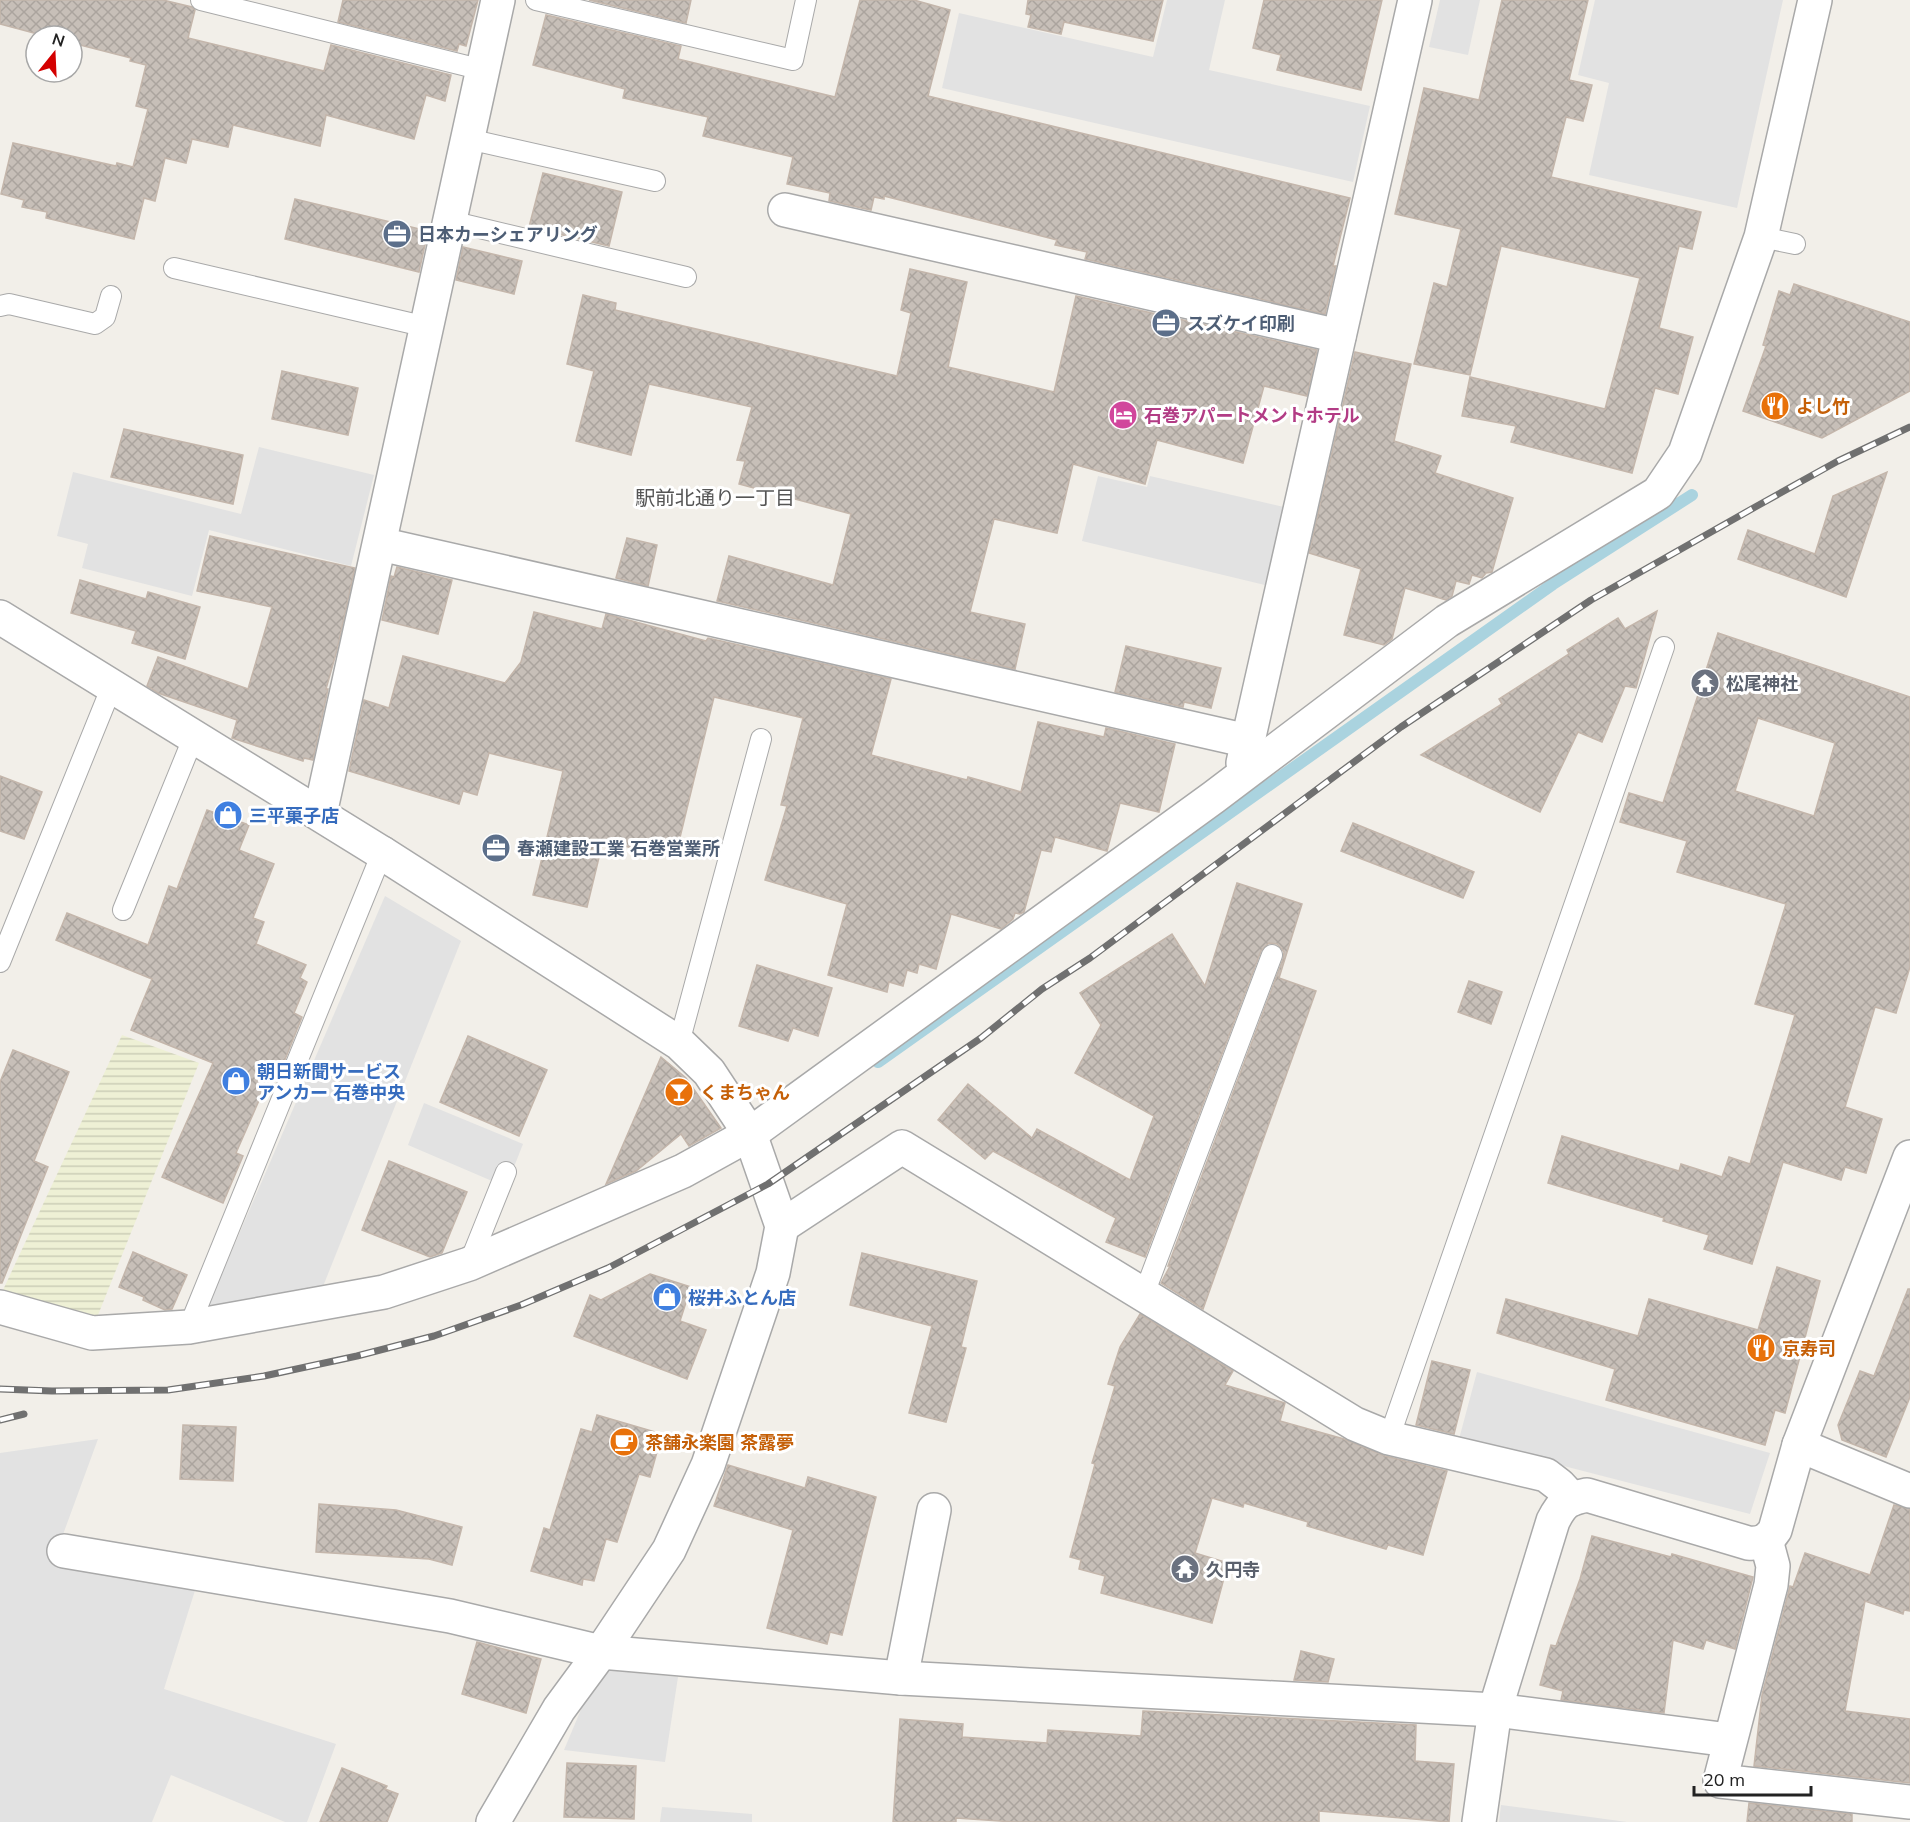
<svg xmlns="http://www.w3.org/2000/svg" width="1910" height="1822" font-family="Mulish,'Noto Sans JP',sans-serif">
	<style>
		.farmland { fill: url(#farmland-rules) }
		.parking { fill: #e2e2e2 }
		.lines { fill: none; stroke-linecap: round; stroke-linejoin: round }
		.stream { stroke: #aad3df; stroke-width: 12 }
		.building { fill: url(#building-cross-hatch); stroke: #c4b6ab; stroke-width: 1.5; fill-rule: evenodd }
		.service-casing { stroke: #a9a9a9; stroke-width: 22 }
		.minor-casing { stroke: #a9a9a9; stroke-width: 36 }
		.tertiary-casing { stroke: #a9a9a9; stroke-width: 36 }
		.service { stroke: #fff; stroke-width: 20 }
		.minor { stroke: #fff; stroke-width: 33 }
		.tertiary { stroke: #fff; stroke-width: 33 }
		.rail-casing { stroke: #707070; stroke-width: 7 }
		.rail { stroke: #fff; stroke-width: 4.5; stroke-dasharray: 14; stroke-linecap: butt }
		.labels { text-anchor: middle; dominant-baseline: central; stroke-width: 6; stroke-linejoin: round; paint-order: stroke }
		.service-label { font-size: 18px; font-weight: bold; fill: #4e5e75; stroke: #fff; text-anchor: start }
		.food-label { font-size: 18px; font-weight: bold; fill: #c56008; stroke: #fff; text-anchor: start }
		.hotel-label { font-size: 18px; font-weight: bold; fill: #b23c85; stroke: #fff; text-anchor: start }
		.worship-label { font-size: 18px; font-weight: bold; fill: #5b616d; stroke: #fff; text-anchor: start }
		.shop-label { font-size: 18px; font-weight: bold; fill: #366cbe; stroke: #fff; text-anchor: start }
		.neighbourhood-label { font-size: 20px; fill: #555; stroke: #fff }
	</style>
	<defs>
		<pattern id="farmland-rules" width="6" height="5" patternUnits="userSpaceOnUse" patternTransform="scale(1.5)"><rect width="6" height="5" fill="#eef0d5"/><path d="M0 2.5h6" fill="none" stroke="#ccceb7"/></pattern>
		<pattern id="building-cross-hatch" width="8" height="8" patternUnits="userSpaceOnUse" patternTransform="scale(1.5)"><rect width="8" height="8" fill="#c7bfb8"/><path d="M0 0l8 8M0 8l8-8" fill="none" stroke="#aba49e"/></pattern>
	</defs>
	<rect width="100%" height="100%" fill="#f2efe9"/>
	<!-- farmland -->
	<path class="farmland" d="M122,1035l77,28 -103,257 -93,-30z"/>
	<!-- parking -->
	<g class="parking">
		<path d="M1167,0h58l-16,70 161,36 -17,76 -411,-94 17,-75 194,44z"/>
		<path d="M1440,0h40l-12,55 -39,-8z"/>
		<path d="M1595,0h188l-46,208 -148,-33 20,-92 -31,-8z"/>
		<path d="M259,447l115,28 -23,91 -142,-36 -17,66 -110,-28 6,-24 -31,-8 16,-64 168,42z"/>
		<path d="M1098,476l49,11 3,-11 138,32 -19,78 -187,-45z"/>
		<path d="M385,896l76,45 -141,353 -115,19z"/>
		<path d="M424,1103l99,41 -17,43 -98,-42z"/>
		<path d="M1477,1372l293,81 -20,61 -291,-75z"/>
		<path d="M98,1439l-44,120 143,25 -33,105 172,55 -29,78h-22l-114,-47 -19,47h-152v-369z"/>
		<path d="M598,1669l80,8 -13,85 -101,-12z"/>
		<path d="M1501,1805l126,17h-128z"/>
		<path d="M662,1807l90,7v8h-92z"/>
	</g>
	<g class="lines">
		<!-- stream -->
		<path class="stream" d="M878,1062l675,-478 139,-89"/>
	</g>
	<!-- building -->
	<g class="building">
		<path d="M0,0h163l29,7 3,3 -7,28 136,33 7,-26 120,30 -6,26 -19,-6 -12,44 -88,-24 -6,31 -87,-21 -5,22 -36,-8 -6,24 -21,-5 -10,43 -11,-3 -10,41 -88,-21 1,-6 -25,-5 2,-7 -23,-6 12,-51 103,23 1,-3 16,4 15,-58 -12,-3 10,-41 -16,-4 1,-3 -59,-15v-7h-27l-45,-12z"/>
		<path d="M343,0h135l-12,46 -7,-2 -2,7 -119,-29z"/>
		<path d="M589,0h102l-5,23z"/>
		<path d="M860,0h54l36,10 -22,86 422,102 -17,68h3l-11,48 -240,-55 2,-7 -32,-7 2,-5 -173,-44v3l-10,-2 -3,13 -42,-9 1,-8 -43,-9 6,-27 -90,-21 5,-19 -85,-19 2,-9 -92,-24 13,-50 135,31 -3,13 157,38z"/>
		<path d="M1028,0h135l-10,41 -89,-19 -3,12 -33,-7 3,-12 -5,-1z"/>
		<path d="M1264,0h118l-21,90 -84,-20 4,-15 -28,-7z"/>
		<path d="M1502,0h86l-19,80 23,5 -9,36 -17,-4 -15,60 150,35 -9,37 -13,-3 -20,82 34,9 -15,57 -23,-6 -23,85 -121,-31 5,-16 -54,-10 8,-39 135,32 35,-131 -139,-32 -31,129 -56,-11 20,-81 13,4 14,-58 -66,-15 29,-126 55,12z"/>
		<path d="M543,173l79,19 -13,54 -80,-19z"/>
		<path d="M295,199l133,32 -9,41 -134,-33z"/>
		<path d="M463,247l59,14 -8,33 -58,-14z"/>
		<path d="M910,269l57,13 -19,85 106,25 22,-96 241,54 -10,46 -43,-10 -21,77 -86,-23 -12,44 -72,-20 -16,69 -63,-14 -24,93 55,12 -10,45 -298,-68 12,-45 104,29 18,-71 -112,-30 6,-23 -8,-1 15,-53 -103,-23 -18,71 -55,-14 18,-70 -27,-7 16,-69 33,8 -1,7 282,66 14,-63 -10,-3z"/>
		<path d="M1794,284l116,38v69l-88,47 -79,-27 23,-65 -3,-1 16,-54 11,4z"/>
		<path d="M1355,352l56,12 -17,77 47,15 -6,17 78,25 -21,74 -6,1 -4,5 -10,-3 -3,9 -13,-3 -4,15 -6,4 -41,-12 -13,51 -8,6 -40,-10 17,-66 -52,-16z"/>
		<path d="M282,371l76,17 -10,47 -76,-16z"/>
		<path d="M124,429l119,26 -10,49 -122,-27z"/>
		<path d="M1887,472l-41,125 -108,-38 10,-29 67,24 18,-58z"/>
		<path d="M210,536l145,32 -18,82 -11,39h2l-15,71 -9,-2 -1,3 -71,-23 5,-18 -79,-27 -11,-7 11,-29 90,32 24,-82 -75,-16z"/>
		<path d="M627,538l30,7 -9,41 -32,-8z"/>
		<path d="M397,567l55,13 -14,54 -56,-14 9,-44 3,1z"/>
		<path d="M80,580l66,19 2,-7 52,15 -15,52 -53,-16 4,-12 -65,-18z"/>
		<path d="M1657,611l-21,77 -11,-2 -23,56 -24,-10 -38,80 -119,-57 81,-51 -3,-5 70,-45 -2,-4 51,-32 7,11z"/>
		<path d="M534,612l68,17 4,-15 100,27 2,-3 183,41 -20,76 96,25 1,-3 53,15 17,-70 66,15 2,-9 69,16 -16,68 -39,-9 -13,48 -52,-14 -4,15 -10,-2 -17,62 -4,2 -5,-1 -2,6 -12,10 -50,-15 -15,55 -17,-5 -2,9 -10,-3 -4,16 -14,-4 -2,10 -59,-17 19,-71 -82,-24 22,-74 -6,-1 22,-87 -89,-21 -39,161 -72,-17 -16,66 -54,-12 30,-124 -74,-18 -12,42 -14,-4 -4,13 -110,-33 15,-71 25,8 14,-52 102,27 16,-21z"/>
		<path d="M1718,633l192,64v270l-14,46 -21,-6 -30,100 37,12 -16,54 -21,-6 -4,13 -58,-18 -31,102 -48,-15 5,-14 -46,-14 1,-3 -116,-35 14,-47 117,35 2,-7 41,13 7,-20 21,7 45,-149 -40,-11 31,-100 -109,-32 10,-31 -67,-19 9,-29 34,10zM1758,718l77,25 -21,73 -79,-25z"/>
		<path d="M1126,646l95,22 -10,40 -27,-6 -1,5 -68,-15z"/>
		<path d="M0,776l42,16 -18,47 -24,-8z"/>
		<path d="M207,810l42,15 -10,25 35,14 -21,54 11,4 -8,22 50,21 -6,13 7,4 -13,31 8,4 -20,50 -6,-3 -3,10 -2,-1 -35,80 7,3 -20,47 -61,-26 51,-114 -82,-33 21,-51 -96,-39 11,-27 81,32 21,-59 8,3z"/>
		<path d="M1353,823l121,49 -11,26 -122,-47z"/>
		<path d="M1237,883l65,21 -23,74 37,13 -113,318 -42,-26 9,-17h-2l115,-307 1,-7 -7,-8 -8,-1 -8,8 -116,306 -39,-15 10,-24 -123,-67 -8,8 -47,-39 30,-36 64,54 5,-9 93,51 24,-64 -79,-43 26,-48 -21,-32 92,-59 33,52z"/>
		<path d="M757,965l75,23 -14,48 -25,-8 -5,13 -49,-15z"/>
		<path d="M1469,981l33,11 -11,32 -33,-12z"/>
		<path d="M468,1036l79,34 -28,66 -79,-34z"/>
		<path d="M13,1050l56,22 -35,89 14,6 -46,116h-2v-201z"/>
		<path d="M661,1057l25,21 35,50 -32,18 -8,-12 -45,37 -30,13z"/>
		<path d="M389,1161l78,31 -25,61 -12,4 -68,-27z"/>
		<path d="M133,1252l54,23 -15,34 -7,1 -22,-10 1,-3 -25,-10z"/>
		<path d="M862,1253l115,28 -16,66 5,1 -20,74 -37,-9 23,-87 -82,-21z"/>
		<path d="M1777,1267l43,14 -35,132 -10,-3 -10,35 -159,-45 9,-31 -118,-36 9,-34 132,37 11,-37 109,31z"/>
		<path d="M650,1274l41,13 -11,34 26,9 -19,49 -113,-43 16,-41 11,5z"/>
		<path d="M1908,1289h2v108l-24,60 -44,-17 -4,-15 22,-54 14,5z"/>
		<path d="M1140,1314l93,57 -8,14 60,18 -5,18 64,18 41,17 62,15 -24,84 -35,-10 -2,4 -79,-23 1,-4 -64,-19 -1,4 -31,-9 -17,55 33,10 -16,60 -111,-30 4,-17 -26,-7 2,-9 -11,-3 25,-93 -3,-1 23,-77 -7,-2 12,-37z"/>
		<path d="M1432,1361l38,9 -16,64 -38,-9z"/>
		<path d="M597,1415l65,19 -12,43 -11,-3 -22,68 -11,-3 -12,42 -11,-2 -1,6 -51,-14 13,-43 6,2 31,-101 11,3z"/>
		<path d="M183,1425l53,2 -3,54 -53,-2z"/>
		<path d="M728,1465l77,23 3,-11 68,20 -34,138 -12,-3 -3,12 -60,-16 26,-98 -79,-24z"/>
		<path d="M319,1504l77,6 66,17 -10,38 -23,-6 -113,-7z"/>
		<path d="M1894,1505l16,4v102l-6,-1 -1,4 -38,-13 -20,110 65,8v64l-156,-17 8,-71 28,-109 3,1 12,-34 65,22z"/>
		<path d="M1592,1536l79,21 1,-3 81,23 -18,72 -29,-9 -3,9 -30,-9 -9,73 -103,-13 2,-9 -23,-6 11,-40 5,1 24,-67z"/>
		<path d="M477,1642l64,17 -15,54 -64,-19z"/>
		<path d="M1301,1651l33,8 -6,23 -34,-2z"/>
		<path d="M1143,1711l273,14 -1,36 39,3 -5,58 -130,-11v11h-305l-58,-4v4h-63l7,-103 63,5 -1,13 85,6 1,-13 93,6z"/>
		<path d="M567,1763l69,3 -2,53 -70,-2z"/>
		<path d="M342,1768l45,18 -2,3 13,5 -11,28h-67z"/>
		<path d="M1749,1803l103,11v8h-105z"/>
	</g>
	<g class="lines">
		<!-- service casing -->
		<g class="service-casing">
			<g id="service">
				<path d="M201,0l282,70"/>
				<path d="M536,0l257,60 13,-60"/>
				<path d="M468,139l187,42"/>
				<path d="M450,221l236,56"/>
				<path d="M1761,237l34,7"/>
				<path d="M174,268l253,59"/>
				<path d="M0,306l9,-2 86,20 10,-7 6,-21"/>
				<path d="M123,910l71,-174"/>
				<path d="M0,962l112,-276"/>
				<path d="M679,1043l82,-304"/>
				<path d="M469,1264l37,-92"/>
				<path d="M1144,1294l128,-339"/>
				<path d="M189,1327l193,-474"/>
				<path d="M1389,1438l275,-791"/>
			</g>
		</g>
		<!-- minor casing -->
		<g class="minor-casing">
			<g id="minor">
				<path d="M785,210l554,126"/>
				<path d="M380,544l868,197"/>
				<path d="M0,617l382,236"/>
				<path d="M1243,763l172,-763"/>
				<path d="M320,814l178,-814"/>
				<path d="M782,1226l120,-79 453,277 34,14 157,37 13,10 13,14"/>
				<path d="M0,1307l92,26 97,-6 195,-35 85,-28 214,-93 67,-37 464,-337 233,-176 211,-128 27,-40 76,-216 54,-237"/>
				<path d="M1799,1445l111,46"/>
				<path d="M1766,1540l7,26 -2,19 -51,196 190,21"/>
				<path d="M64,1551l386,65 151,36 300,26 594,32 234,30"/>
				<path d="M901,1678l33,-168"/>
			</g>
		</g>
		<!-- tertiary casing -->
		<g class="tertiary-casing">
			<g id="tertiary">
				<path d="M382,853l297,190 30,29 41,62 32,92 -9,47 -65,192 -39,85 -68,102 -42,57 -66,113"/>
				<path d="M1479,1822l16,-112 58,-189c9,-18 14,-22 34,-26l161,48c12,1 20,-2 27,-13l24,-85 111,-288"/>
			</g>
		</g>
		<!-- service -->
		<use href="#service" class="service"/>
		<!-- minor -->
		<use href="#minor" class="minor"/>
		<!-- tertiary -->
		<use href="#tertiary" class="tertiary"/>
		<!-- rail casing -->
		<g class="rail-casing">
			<g id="rail">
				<path d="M0,1389l52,2 116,-1 96,-14 93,-20 77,-20 87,-31 87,-37 160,-84 213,-146 61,-49 48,-31 311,-231 190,-127 166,-94 81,-45 72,-34"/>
				<path d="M0,1420l24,-6"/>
			</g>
		</g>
		<!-- rail -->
		<use href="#rail" class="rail"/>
	</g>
	<!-- icons -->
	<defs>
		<g id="office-disc" transform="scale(1.5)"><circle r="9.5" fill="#5c6f8a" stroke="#fff"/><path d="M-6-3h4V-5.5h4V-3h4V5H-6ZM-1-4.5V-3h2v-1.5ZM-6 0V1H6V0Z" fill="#fff"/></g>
		<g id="restaurant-disc" transform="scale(1.5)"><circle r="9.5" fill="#e8710a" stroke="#fff"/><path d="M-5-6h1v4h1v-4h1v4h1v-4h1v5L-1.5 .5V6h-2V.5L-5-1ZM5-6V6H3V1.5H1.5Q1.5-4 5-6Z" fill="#fff"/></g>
		<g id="hotel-disc" transform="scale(1.5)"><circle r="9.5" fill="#d1479c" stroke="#fff"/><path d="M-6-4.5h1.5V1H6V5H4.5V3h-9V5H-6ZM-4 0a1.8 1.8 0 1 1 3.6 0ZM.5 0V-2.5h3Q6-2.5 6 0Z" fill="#fff"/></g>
		<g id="temple-disc" transform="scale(1.5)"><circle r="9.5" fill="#6b7280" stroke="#fff"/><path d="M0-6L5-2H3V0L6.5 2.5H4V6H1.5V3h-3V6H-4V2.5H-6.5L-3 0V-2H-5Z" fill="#fff"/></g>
		<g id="shop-disc" transform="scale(1.5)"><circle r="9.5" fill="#3f7fe0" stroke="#fff"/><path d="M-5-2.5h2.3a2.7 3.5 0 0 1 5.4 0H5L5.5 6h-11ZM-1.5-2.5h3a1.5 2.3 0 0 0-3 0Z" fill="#fff"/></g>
		<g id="bar-disc" transform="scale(1.5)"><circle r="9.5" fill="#e8710a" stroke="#fff"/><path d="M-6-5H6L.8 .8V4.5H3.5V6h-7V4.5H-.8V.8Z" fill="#fff"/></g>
		<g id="cafe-disc" transform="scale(1.5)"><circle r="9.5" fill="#e8710a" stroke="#fff"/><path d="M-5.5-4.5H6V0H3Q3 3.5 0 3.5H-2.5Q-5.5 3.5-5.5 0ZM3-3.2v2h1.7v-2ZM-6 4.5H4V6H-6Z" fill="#fff"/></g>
	</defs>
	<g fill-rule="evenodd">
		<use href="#office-disc" x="397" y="234"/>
		<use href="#office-disc" x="1166" y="323"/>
		<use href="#restaurant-disc" x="1775" y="406"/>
		<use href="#hotel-disc" x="1123" y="415"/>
		<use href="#temple-disc" x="1705" y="683"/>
		<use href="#shop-disc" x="228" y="815"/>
		<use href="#office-disc" x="496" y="848"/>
		<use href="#shop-disc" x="236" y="1081"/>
		<use href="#bar-disc" x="679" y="1092"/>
		<use href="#shop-disc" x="667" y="1297"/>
		<use href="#restaurant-disc" x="1761" y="1348"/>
		<use href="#cafe-disc" x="624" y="1442"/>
		<use href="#temple-disc" x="1185" y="1569"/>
	</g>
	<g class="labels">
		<!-- service labels -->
		<g class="service-label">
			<text x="418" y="234">日本カーシェアリング</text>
			<text x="1187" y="323">スズケイ印刷</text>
			<text x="517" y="848">春瀬建設工業 石巻営業所</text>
		</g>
		<!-- food labels -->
		<g class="food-label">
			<text x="1796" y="406">よし竹</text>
			<text x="700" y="1092">くまちゃん</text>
			<text x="1782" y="1348">京寿司</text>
			<text x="645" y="1442">茶舗永楽園 茶露夢</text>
		</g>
		<!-- hotel labels -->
		<g class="hotel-label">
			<text x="1144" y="415">石巻アパートメントホテル</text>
		</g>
		<!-- worship labels -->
		<g class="worship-label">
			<text x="1726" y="683">松尾神社</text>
			<text x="1206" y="1569">久円寺</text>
		</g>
		<!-- shop labels -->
		<g class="shop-label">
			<text x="249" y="815">三平菓子店</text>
			<text x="257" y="1071">朝日新聞サービス<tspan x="257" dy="21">アンカー 石巻中央</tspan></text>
			<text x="688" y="1297">桜井ふとん店</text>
		</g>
		<!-- neighbourhood labels -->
		<g class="neighbourhood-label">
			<text x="715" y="497">駅前北通り一丁目</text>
		</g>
	</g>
	<!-- north arrow -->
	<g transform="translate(54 54) rotate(18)"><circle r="28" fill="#ffffff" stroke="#a7a7a7" stroke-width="1.5"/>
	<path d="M0-4.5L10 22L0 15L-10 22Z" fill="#d40000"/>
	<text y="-9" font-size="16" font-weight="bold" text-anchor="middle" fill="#222222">N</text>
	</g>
	<!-- scale -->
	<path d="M1694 1786v9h117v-9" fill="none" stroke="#222222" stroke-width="3"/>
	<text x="1703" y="1786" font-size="18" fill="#222222" stroke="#ffffff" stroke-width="4.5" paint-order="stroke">20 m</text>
</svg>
